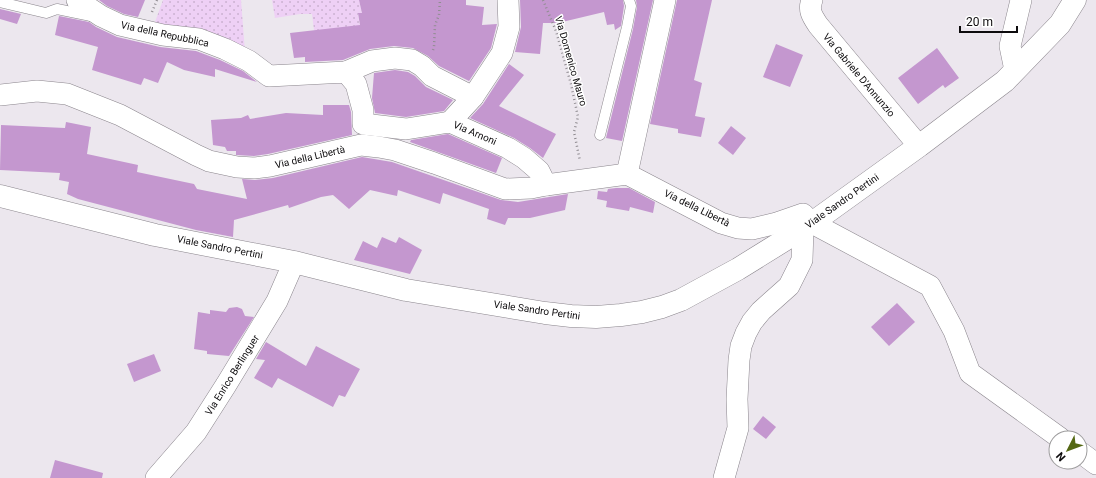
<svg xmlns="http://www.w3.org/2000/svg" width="1096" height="478" font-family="Roboto,sans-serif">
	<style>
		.grass { fill: url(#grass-dots) }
		.building { fill: #c497cf }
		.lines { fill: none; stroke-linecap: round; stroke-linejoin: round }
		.lane-casing { stroke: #8a858c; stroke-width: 11 }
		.street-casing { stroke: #8a858c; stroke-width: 22 }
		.secondary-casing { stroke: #8a858c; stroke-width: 23 }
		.path { stroke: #918d92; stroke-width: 2.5; stroke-dasharray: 1 3; stroke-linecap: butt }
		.lane { stroke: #fff; stroke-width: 10 }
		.street { stroke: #fff; stroke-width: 21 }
		.secondary { stroke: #fff; stroke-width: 22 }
		.labels { text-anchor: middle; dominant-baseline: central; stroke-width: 3; stroke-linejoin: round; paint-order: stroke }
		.street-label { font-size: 10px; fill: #0d0b0d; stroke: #fff }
	</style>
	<defs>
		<pattern id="grass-dots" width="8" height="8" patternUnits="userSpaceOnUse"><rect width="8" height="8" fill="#eed0f5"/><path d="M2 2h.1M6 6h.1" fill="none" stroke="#cbb1d1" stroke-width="1.8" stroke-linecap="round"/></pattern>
	</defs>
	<rect width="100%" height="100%" fill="#ece7ee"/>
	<!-- grass -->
	<g class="grass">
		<path d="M163,0h78l4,52 -90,-30z"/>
		<path d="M272,0h87l3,13 -4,1 4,26 -48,-10 -2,-16h-12l-25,4z"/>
	</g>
	<!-- building -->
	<g class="building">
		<path d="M99,0h46l-7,17 -14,-3 -17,-8z"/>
		<path d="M359,0h107v5l18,2 -2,18 15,-1 -6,24 -22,33 -30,-15 -11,-10 -15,-8 -19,-2 -24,3 -27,11 -38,2v-5l-11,1 -4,-25 70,-8 -2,-12h4z"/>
		<path d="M520,0h103l1,6 -3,20 -6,4 -1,-6 -7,1 -3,-13 -46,11h-15l-3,31 -25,-2 6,-25z"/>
		<path d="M636,0h17l-31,141 -16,-3 27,-109 4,-22z"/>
		<path d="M677,0h35l-18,80 8,3 -7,33 10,2 -4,19 -23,-4v-4l-28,-5z"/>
		<path d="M0,9l21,5 -4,10 -17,-5z"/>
		<path d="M59,16l30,6 7,5 21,10 43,10 36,4 24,9 23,11 14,11 -42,-13v8l-31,-7 -17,-8 -9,21 -14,-5 -3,7 -49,-15 6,-23 -43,-12z"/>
		<path d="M776,44l27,11 -13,32 -27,-10z"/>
		<path d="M937,48l22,30 -14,10 -2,-3 -25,19 -20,-26z"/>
		<path d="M509,64l15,11 -25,31 57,28 -13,24 -13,-10 -16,-10 -44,-20 13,-14z"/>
		<path d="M395,70l13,2 7,4 11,11 27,13 -9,11 -38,6 -31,-4 -3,-15 2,-25z"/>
		<path d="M323,105h26l2,7 1,23 -84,19 -14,2 -18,-1v-4h-9l-2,-4 -12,-2 -2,-25 30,-2 7,-3 2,4 36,-6 37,2z"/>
		<path d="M66,122l25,5 -4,27 51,11 -1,7 57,12 3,5 50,10 -5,-20 13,1 18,-2 89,-21 30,5 109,38 17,2 50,-8 -3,16 -35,8h-22l-3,7 -18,-6 2,-10 -46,-16 -3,11 -42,-14 -1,6 -27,-6 -21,19 -16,-14 -12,2 -32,11 -1,-3 -54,15 -1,17 -37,-7 -118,-31 -11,-5 2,-12 -10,-2 1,-7 -60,-3 1,-45 64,3z"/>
		<path d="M731,126l15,12 -13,17 -15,-12z"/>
		<path d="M448,134l54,24 -6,15 -86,-31 1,-2z"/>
		<path d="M616,188h13l26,14 -2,11 -23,-6 -1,4 -23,-4 1,-6 -10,-2 1,-8 9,1 1,-3z"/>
		<path d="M382,237l14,6 3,-6 23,13 -12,24 -56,-14 9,-19 14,7z"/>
		<path d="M897,303l18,19 -26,24 -18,-19z"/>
		<path d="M237,307l5,2 3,7 9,1 -25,39 -22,-2v-3l-13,-2 4,-37 12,2v-4l16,2 3,-4z"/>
		<path d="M266,342l40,24 10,-20 44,23 -15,28 -6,-2 -6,12 -55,-29 -6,10 -18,-10 11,-18 -9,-1z"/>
		<path d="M154,354l7,17 -27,11 -7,-18z"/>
		<path d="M763,416l13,11 -10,12 -13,-10z"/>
		<path d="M55,460l48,13 -1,5h-52z"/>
	</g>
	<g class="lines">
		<!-- lane casing -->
		<g class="lane-casing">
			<g id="lane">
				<path d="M0,2l46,11 11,-4 34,7"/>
				<path d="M600,135l27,-108 4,-21 -2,-6"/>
			</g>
		</g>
		<!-- street casing -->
		<g class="street-casing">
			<g id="street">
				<path d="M77,0l24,16 19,9 43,10 36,4 26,10 24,12 20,15 77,-4 10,12 7,26v14l43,5 44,-7 58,26 16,10 15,13 7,14"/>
				<path d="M812,0c-4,10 0,16 6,25l101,121"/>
				<path d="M1015,70l-5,-24 11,-46"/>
				<path d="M346,72l26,-11 23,-3 17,2 10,6 10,10 41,21"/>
				<path d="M0,95l37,-4 30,3 53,21 76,40 13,6 28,6 17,1 16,-2 91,-21 18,2 16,3 39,13 71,26 26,-1 15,-3 81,-11 94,49 17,5 14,1 25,-6 26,-9 9,9 118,63 24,45 16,42 90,65"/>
				<path d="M450,122l23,-25 29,-44 7,-26 -1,-27"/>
				<path d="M627,174l38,-174"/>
				<path d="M1080,452l16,12"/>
				<path d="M156,478l40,-46 30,-47 51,-84 17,-39"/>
				<path d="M724,478l14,-50 -1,-29 2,-39 2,-14 5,-13 6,-11 9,-11 28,-25 13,-26 1,-31"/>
			</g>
		</g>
		<!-- secondary casing -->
		<g class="secondary-casing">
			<path id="secondary" d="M0,196l155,39 139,27 112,28 139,23 26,3 25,1 25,-2 21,-3 20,-5 19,-7 57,-31 74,-46 107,-77 86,-65 55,-57 15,-24"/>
		</g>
		<!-- path -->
		<g class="path">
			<path d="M543,0l13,31 15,53 7,33 -4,15 6,29"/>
			<path d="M152,12l5,-12"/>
			<path d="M433,50l1,-3 1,-22 4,-10 1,-15"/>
		</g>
		<!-- lane -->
		<use href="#lane" class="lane"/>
		<!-- street -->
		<use href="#street" class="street"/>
		<!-- secondary -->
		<use href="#secondary" class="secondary"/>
	</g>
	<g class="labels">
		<!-- street labels -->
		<g class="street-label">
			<text transform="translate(165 34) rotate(12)">Via della Repubblica</text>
			<text transform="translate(571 61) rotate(74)">Via Domenico Mauro</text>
			<text transform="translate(859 75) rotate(50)">Via Gabriele D'Annunzio</text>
			<text transform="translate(475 133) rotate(23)">Via Arnoni</text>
			<text transform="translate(310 157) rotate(-13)">Via della Libertà</text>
			<text transform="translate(842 201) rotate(-35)">Viale Sandro Pertini</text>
			<text transform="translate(697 208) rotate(26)">Via della Libertà</text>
			<text transform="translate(220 247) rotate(11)">Viale Sandro Pertini</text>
			<text transform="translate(537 310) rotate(8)">Viale Sandro Pertini</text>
			<text transform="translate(232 375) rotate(-58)">Via Enrico Berlinguer</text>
		</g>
	</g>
	<!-- north arrow -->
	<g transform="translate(1068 450) rotate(228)"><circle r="19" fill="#ffffff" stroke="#9e9d9e"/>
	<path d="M0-3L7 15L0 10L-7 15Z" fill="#546814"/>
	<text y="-6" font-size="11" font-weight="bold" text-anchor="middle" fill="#0d0b0d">N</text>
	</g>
	<!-- scale -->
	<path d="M960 26v6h57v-6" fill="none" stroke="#0d0b0d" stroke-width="2"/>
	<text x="966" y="26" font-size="12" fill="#0d0b0d" stroke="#ffffff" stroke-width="3" paint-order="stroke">20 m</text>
</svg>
